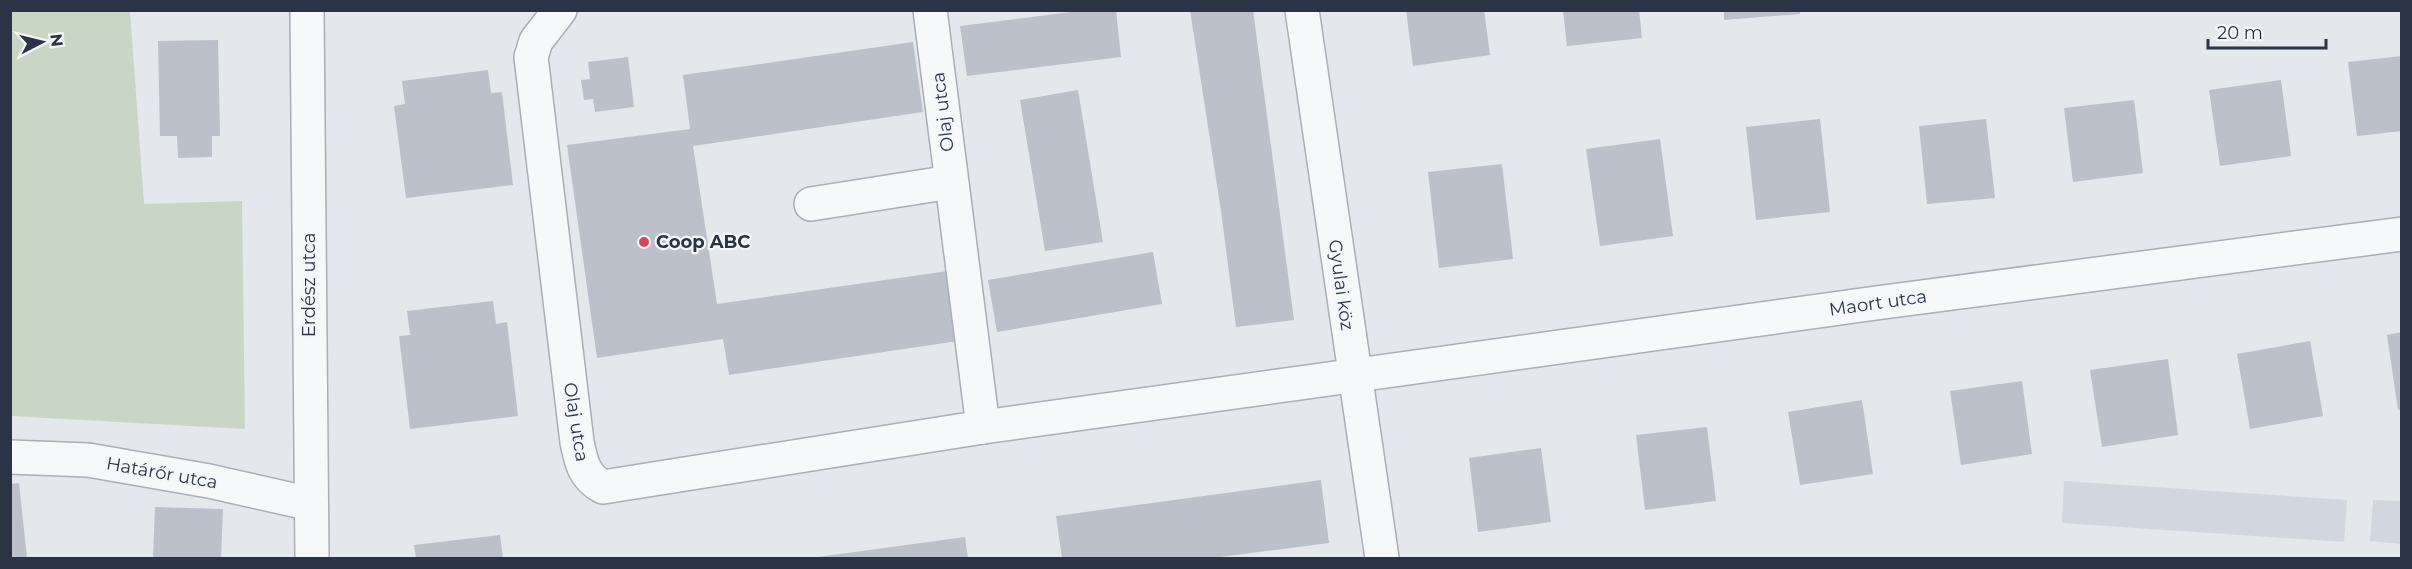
<svg xmlns="http://www.w3.org/2000/svg" width="2412" height="569" font-family="Montserrat,sans-serif">
	<style>
		.built { fill: #d2d6de }
		.green { fill: #c9d6c5 }
		.building { fill: #bbc0ca }
		.lines { fill: none; stroke-linecap: round; stroke-linejoin: round }
		.minor-casing { stroke: #a9aeb7; stroke-width: 36 }
		.minor { stroke: #f7f8fa; stroke-width: 33 }
		.poi-dot { fill: #d1495b; stroke: #f4f6f9; stroke-width: 2 }
		.labels { text-anchor: middle; dominant-baseline: central; stroke-width: 4.5; stroke-linejoin: round; paint-order: stroke }
		.street-label { font-size: 18px; fill: #2b3445; stroke: #f4f6f9 }
		.poi-label { font-size: 18px; font-weight: bold; fill: #2b3445; stroke: #f4f6f9; text-anchor: start }
	</style>
	<rect width="100%" height="100%" fill="#e4e7ec"/>
	<!-- built -->
	<g class="built">
		<path d="M2064,481l283,19 -3,42 -282,-19z"/>
		<path d="M2373,500l28,1v43l-31,-3z"/>
	</g>
	<!-- green -->
	<path class="green" d="M10,11h120l14,193 98,-3 3,228 -234,-13z"/>
	<!-- building -->
	<g class="building">
		<path d="M1087,10h29l5,47 -154,19 -7,-50z"/>
		<path d="M1190,10h63l41,310 -58,7 -15,-116z"/>
		<path d="M1406,10h78l6,45 -77,11z"/>
		<path d="M1563,10h76l3,28 -75,8z"/>
		<path d="M1724,10h76v4l-76,6z"/>
		<path d="M218,40l2,96h-8v21l-34,1 -1,-22h-17l-2,-95z"/>
		<path d="M913,42l10,70 -230,34 24,158 231,-33 10,70 -229,34 -6,-36 -126,19 -30,-213 123,-16 -7,-54z"/>
		<path d="M2402,56v75l-45,5 -9,-74z"/>
		<path d="M628,57l6,50 -39,5 -2,-13 -9,1 -3,-20 9,-1 -2,-17z"/>
		<path d="M488,70l3,23 11,-1 11,93 -107,13 -12,-92 11,-2 -3,-23z"/>
		<path d="M2281,80l10,76 -71,10 -11,-76z"/>
		<path d="M1078,90l25,152 -58,9 -25,-151z"/>
		<path d="M2134,100l9,73 -70,9 -9,-74z"/>
		<path d="M1820,119l10,93 -74,8 -10,-93z"/>
		<path d="M1986,119l9,79 -68,6 -8,-78z"/>
		<path d="M1660,139l13,97 -73,10 -14,-97z"/>
		<path d="M1502,164l11,95 -74,9 -11,-96z"/>
		<path d="M1153,252l9,52 -165,28 -9,-52z"/>
		<path d="M493,301l3,23 11,-2 11,94 -108,13 -11,-93 11,-1 -3,-24z"/>
		<path d="M2402,332v77l-4,1 -11,-75z"/>
		<path d="M2310,341l13,75 -73,13 -13,-75z"/>
		<path d="M2168,359l10,76 -76,12 -12,-77z"/>
		<path d="M2022,381l10,73 -71,11 -11,-74z"/>
		<path d="M1862,400l11,74 -73,11 -12,-73z"/>
		<path d="M1707,427l9,74 -71,9 -9,-75z"/>
		<path d="M1541,448l10,74 -73,10 -9,-74z"/>
		<path d="M1321,480l8,63 -116,15h-151l-6,-42z"/>
		<path d="M19,483l8,75h-17v-74z"/>
		<path d="M155,507l68,2 -2,49h-68z"/>
		<path d="M500,535l3,23h-87l-2,-13z"/>
		<path d="M965,537l3,21h-150v-1z"/>
	</g>
	<g class="lines">
		<!-- minor casing -->
		<g class="minor-casing">
			<g id="minor">
				<path d="M307,10l5,548"/>
				<path d="M560,10l-24,31 -5,16 46,385c4,20 7,35 26,45l380,-60 893,-124 526,-69"/>
				<path d="M930,10l53,417"/>
				<path d="M1302,10l80,548"/>
				<path d="M811,204l140,-22"/>
				<path d="M10,457l78,3 121,21 102,23"/>
			</g>
		</g>
		<!-- minor -->
		<use href="#minor" class="minor"/>
	</g>
	<!-- markers -->
	<circle class="poi-dot" cx="644" cy="242" r="6"/>
	<g class="labels">
		<!-- street labels -->
		<g class="street-label">
			<text transform="translate(943 112) rotate(-97)">Olaj utca</text>
			<text transform="translate(309 285) rotate(-90)">Erdész utca</text>
			<text transform="translate(1341 285) rotate(82)">Gyulai köz</text>
			<text transform="translate(1878 303) rotate(-8)">Maort utca</text>
			<text transform="translate(576 422) rotate(81)">Olaj utca</text>
			<text transform="translate(162 473) rotate(10)">Határőr utca</text>
		</g>
		<!-- poi labels -->
		<g class="poi-label">
			<text x="656" y="242">Coop ABC</text>
		</g>
	</g>
	<!-- border -->
	<rect width="2412" height="569" fill="none" stroke="#2b3445" stroke-width="24"/>
	<!-- north arrow -->
	<g transform="translate(42 42) rotate(83)" stroke="#f4f6f9" stroke-width="4.5" paint-order="stroke">
	<path d="M0-4.5L10 22L0 15L-10 22Z" fill="#2b3445"/>
	<text y="-9" font-size="16" font-weight="bold" text-anchor="middle" fill="#2b3445">N</text>
	</g>
	<!-- scale -->
	<path d="M2208 39v9h118v-9" fill="none" stroke="#2b3445" stroke-width="3"/>
	<text x="2217" y="39" font-size="18" fill="#2b3445" stroke="#f4f6f9" stroke-width="4.5" paint-order="stroke">20 m</text>
</svg>
